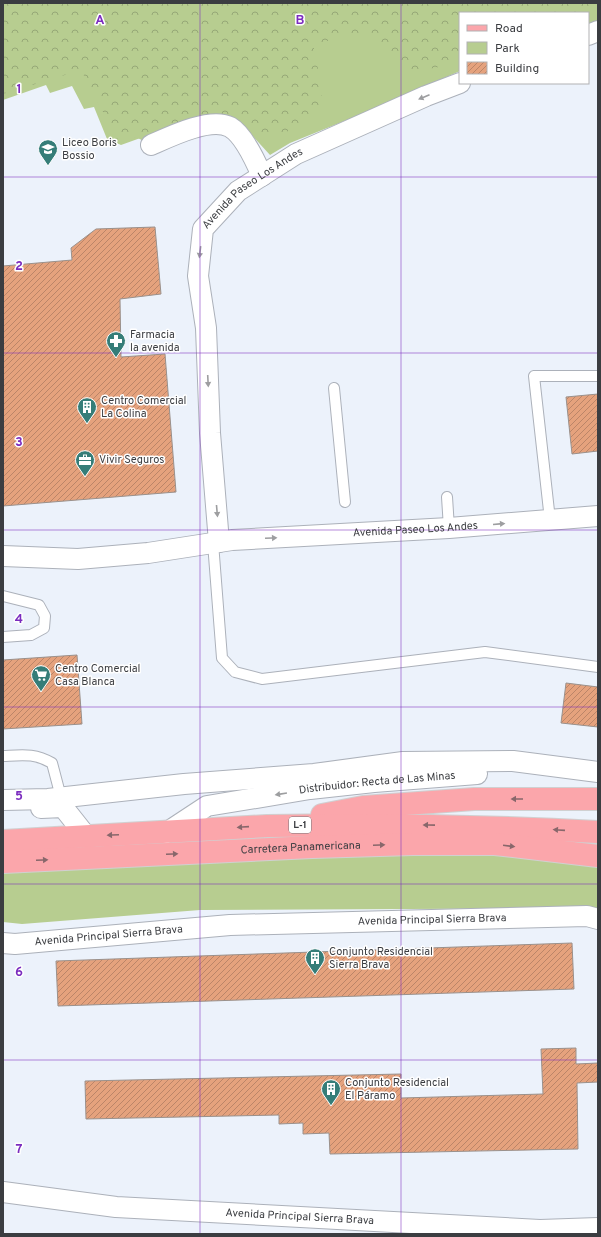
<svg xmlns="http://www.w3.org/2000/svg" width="601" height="1237" font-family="Overpass,sans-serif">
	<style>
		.green { fill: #b7cd90 }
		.forest { fill: url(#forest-crowns) }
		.building { fill: url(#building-hatch); stroke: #9a918c }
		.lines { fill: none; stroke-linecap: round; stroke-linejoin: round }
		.lane-casing { stroke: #acb1ba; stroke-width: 12 }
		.street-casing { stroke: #acb1ba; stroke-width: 22 }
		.primary-casing { stroke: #d0d0d1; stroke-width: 24 }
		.lane { stroke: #fff; stroke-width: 10 }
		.street { stroke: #fff; stroke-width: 20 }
		.primary { stroke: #fba6ab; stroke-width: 22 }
		.oneway { fill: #9d9ea0 }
		.oneway2 { fill: #88676b }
		.grid { fill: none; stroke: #7b2cbf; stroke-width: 1; stroke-opacity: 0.55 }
		.labels { text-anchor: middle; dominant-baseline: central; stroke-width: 3; stroke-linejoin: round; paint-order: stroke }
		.shield { fill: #fff; stroke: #76777a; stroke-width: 1 }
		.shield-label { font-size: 10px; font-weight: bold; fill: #3b3d41 }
		.poi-label { font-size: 11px; fill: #3b3d41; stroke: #fff; text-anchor: start }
		.street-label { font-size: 11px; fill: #3b3d41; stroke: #fff }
		.grid-label { font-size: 13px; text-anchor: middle; font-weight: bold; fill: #7b2cbf; stroke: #fff; stroke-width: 3; stroke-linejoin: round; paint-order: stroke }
	</style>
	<defs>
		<pattern id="forest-crowns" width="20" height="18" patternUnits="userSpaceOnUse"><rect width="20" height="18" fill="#b7cd90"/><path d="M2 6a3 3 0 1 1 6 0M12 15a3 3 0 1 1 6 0" fill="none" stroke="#96a877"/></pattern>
		<pattern id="building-hatch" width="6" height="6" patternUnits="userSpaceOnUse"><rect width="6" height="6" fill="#e5a27d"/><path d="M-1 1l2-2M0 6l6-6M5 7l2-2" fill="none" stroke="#bb8568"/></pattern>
	</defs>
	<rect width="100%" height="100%" fill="#ecf2fb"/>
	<!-- green -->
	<g class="green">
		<path d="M3,3h595v19l-10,4v-13h-128v58l-91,40 -79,32 -20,12 -31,-34 -68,6 -50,18 -14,-6 -13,-32 -10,2 -12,-23 -22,7 -4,-8 -43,15z"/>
		<path d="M371,855h154l73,11v42l-398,2 -178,14 -19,-2v-50z"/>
	</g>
	<!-- forest -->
	<path class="forest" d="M3,3h592l-14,10h-121v44l-24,11 -29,2 -15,-10 -11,-12 -10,-16 -58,12 9,44v22l-15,13 -21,9h-28l-28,-5 -79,18 -15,-8 -19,2 -36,-69 -78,24z"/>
	<!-- building -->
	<g class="building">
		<path d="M155,227l6,67 -41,5 1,58 44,-3 11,138 -173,14v-240l69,-6 -1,-12 25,-19z"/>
		<path d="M598,394v57l-26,3 -6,-57z"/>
		<path d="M77,655l5,69 -79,5v-69z"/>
		<path d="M566,683l32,4v40l-37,-4z"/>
		<path d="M572,943l2,46 -516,17 -2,-45z"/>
		<path d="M576,1048v16l22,-1v19l-21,1 1,66 -248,5 -1,-21 -26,1v-11l-24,1v-9l-193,4 -1,-38 316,-7v24l142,-4 -2,-45z"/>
	</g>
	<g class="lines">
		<!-- lane casing -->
		<g class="lane-casing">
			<g id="lane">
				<path d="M334,388l11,114"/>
				<path d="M447,497l2,31"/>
				<path d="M550,520l-16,-144h64"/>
				<path d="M213,543l9,115 13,14 27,7 223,-27 113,15"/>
				<path d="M3,596l36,9 6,11 -1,12 -13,7 -28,2"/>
				<path d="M3,756c20,-1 32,-3 49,7l10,38"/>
			</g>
		</g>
		<!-- street casing -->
		<g class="street-casing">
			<g id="street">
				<path d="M588,35l10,-4"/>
				<path d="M151,145c20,-9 59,-28 79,-18 14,8 26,35 32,49"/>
				<path id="s1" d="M219,542l-9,-109 -4,-105 -8,-52 5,-47 35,-38 58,-37 130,-58 34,-13"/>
				<path id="s2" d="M3,556l75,3 70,-6 84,-13 217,-12 149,-12"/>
				<path d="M3,800l45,-1 136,-15 130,-10 89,-12 110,-1 85,11"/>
				<path d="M41,808l22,-1 23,29"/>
				<path id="s3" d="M166,833l41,-27 103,-17 64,-7 103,-8"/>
				<path id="s4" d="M3,943l12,1 215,-19 357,-9 11,3"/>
				<path id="s5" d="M3,1192l113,15 424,23 58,-2"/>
			</g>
		</g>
		<!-- primary casing -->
		<g class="primary-casing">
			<g id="primary">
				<path d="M322,815l41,-8 111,-8h124"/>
				<path d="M3,841l264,-15c111,-2 221,0 331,6"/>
				<path id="s6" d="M3,862l309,-15 101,-3h82l103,12"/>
			</g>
		</g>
		<!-- lane -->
		<use href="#lane" class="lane"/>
		<!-- street -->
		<use href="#street" class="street"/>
		<!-- primary -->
		<use href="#primary" class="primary"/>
	</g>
	<!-- one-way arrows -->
	<defs><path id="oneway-solid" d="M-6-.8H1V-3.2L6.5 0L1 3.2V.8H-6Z"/></defs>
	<g class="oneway">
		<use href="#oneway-solid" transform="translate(424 97) rotate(157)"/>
		<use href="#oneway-solid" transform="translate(200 252) rotate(97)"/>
		<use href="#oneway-solid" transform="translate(208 381) rotate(87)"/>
		<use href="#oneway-solid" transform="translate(217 511) rotate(85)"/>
		<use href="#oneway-solid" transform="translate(499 524) rotate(-5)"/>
		<use href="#oneway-solid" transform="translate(271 538) rotate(-3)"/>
		<use href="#oneway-solid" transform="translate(281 794) rotate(171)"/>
	</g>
	<g class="oneway2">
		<use href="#oneway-solid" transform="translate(517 799) rotate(180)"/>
		<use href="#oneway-solid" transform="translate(429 825) rotate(-179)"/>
		<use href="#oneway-solid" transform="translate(243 827) rotate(176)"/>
		<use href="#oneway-solid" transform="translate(559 830) rotate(-176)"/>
		<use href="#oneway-solid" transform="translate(113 835) rotate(178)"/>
		<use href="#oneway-solid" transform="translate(379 845) rotate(-2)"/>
		<use href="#oneway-solid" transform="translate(509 846) rotate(7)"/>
		<use href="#oneway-solid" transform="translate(172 854) rotate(-3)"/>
		<use href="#oneway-solid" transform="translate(42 860) rotate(-3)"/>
	</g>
	<!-- grid -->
	<path class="grid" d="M200,3v1231M401,3v1231M3,177h595M3,353h595M3,530h595M3,707h595M3,884h595M3,1060h595"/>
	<!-- icons -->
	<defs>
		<g id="school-pin" transform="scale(1)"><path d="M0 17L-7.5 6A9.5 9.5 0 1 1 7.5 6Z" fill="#357d78" stroke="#fff"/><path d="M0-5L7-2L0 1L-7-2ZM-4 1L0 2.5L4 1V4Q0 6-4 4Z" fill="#fff"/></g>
		<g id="pharmacy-pin" transform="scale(1)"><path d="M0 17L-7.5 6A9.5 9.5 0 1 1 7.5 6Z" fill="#357d78" stroke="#fff"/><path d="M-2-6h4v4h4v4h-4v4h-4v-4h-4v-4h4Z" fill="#fff"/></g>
		<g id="building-pin" transform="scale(1)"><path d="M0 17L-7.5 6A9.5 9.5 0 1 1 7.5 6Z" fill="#357d78" stroke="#fff"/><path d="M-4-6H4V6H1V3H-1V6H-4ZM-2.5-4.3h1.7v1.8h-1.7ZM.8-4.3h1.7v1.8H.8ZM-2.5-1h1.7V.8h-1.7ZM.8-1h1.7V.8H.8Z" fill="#fff"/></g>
		<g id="office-pin" transform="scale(1)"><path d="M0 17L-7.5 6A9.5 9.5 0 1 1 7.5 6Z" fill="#357d78" stroke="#fff"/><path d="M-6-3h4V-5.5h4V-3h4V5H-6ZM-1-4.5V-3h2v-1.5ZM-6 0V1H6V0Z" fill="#fff"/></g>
		<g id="supermarket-pin" transform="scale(1)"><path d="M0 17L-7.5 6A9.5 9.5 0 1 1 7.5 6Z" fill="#357d78" stroke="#fff"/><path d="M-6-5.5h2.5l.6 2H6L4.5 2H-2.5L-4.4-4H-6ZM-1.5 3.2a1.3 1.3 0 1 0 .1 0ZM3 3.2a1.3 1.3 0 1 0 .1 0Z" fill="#fff"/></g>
	</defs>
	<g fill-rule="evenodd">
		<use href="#school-pin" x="48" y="149"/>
		<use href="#pharmacy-pin" x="116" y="341"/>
		<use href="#building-pin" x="87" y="407"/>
		<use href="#office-pin" x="85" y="460"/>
		<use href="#supermarket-pin" x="41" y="675"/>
		<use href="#building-pin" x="315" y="958"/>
		<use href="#building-pin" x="331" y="1089"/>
	</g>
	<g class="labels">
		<!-- shield labels -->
		<rect class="shield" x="289" y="817" width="22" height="16" rx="3"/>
		<g class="shield-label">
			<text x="300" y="825">L-1</text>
		</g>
		<!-- poi labels -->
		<g class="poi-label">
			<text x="62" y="143">Liceo Boris<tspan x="62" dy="13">Bossio</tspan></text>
			<text x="130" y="335">Farmacia<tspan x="130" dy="13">la avenida</tspan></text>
			<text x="101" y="401">Centro Comercial<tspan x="101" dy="13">La Colina</tspan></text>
			<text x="99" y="460">Vivir Seguros</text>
			<text x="55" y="669">Centro Comercial<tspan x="55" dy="13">Casa Blanca</tspan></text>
			<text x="329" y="952">Conjunto Residencial<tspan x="329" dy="13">Sierra Brava</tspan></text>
			<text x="345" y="1083">Conjunto Residencial<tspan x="345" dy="13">El Páramo</tspan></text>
		</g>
		<!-- street labels -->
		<g class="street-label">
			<text stroke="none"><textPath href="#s1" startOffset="379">Avenida Paseo Los Andes</textPath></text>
			<text stroke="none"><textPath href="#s2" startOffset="414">Avenida Paseo Los Andes</textPath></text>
			<text stroke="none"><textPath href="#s3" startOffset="221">Distribuidor: Recta de Las Minas</textPath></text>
			<text stroke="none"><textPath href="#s6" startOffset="298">Carretera Panamericana</textPath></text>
			<text stroke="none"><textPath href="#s4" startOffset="430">Avenida Principal Sierra Brava</textPath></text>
			<text stroke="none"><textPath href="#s4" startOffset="106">Avenida Principal Sierra Brava</textPath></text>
			<text stroke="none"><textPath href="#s5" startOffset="298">Avenida Principal Sierra Brava</textPath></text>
		</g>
	</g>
	<g class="grid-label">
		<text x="100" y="24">A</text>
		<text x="300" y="24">B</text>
		<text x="19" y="93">1</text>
		<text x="19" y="270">2</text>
		<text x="19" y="446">3</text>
		<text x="19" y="623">4</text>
		<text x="19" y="800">5</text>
		<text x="19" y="976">6</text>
		<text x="19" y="1153">7</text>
	</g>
	<!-- border -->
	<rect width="601" height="1237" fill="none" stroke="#3b3d41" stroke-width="8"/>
	<!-- legend -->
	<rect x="459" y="12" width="130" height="72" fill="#ffffff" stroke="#b1b1b3"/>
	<rect x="467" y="25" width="20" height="6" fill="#fba6ab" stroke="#b1b1b3"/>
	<text x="495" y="32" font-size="12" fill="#3b3d41">Road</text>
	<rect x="467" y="42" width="20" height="12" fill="#b7cd90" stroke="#b1b1b3"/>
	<text x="495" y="52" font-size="12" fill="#3b3d41">Park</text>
	<rect x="467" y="62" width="20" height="12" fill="url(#building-hatch)" stroke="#b1b1b3"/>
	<text x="495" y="72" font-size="12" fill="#3b3d41">Building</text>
</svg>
